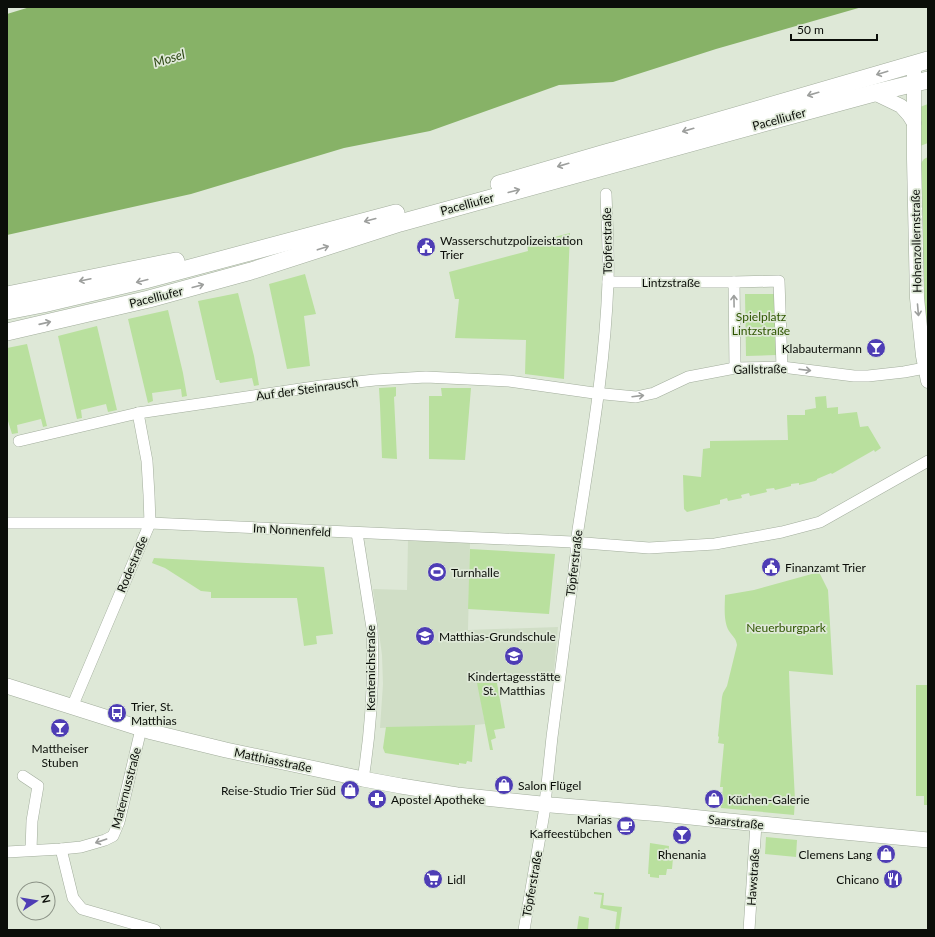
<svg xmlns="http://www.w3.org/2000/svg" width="935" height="937" font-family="Lato,sans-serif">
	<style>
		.built { fill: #d0dec6 }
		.green { fill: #b9e09e }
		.water { fill: #87b267 }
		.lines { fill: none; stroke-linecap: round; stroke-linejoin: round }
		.minor-casing { stroke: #a2ad9c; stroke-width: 12 }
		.tertiary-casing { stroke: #a2ad9c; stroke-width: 15 }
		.secondary-casing { stroke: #a2ad9c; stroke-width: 16 }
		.primary-casing { stroke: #a2ad9c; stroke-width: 18 }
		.minor { stroke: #fff; stroke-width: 11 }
		.tertiary { stroke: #fff; stroke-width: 14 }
		.secondary { stroke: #fff; stroke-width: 15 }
		.primary { stroke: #fff; stroke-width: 17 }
		.oneway { stroke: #9d9f9d }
		.labels { text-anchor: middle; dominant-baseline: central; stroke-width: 3.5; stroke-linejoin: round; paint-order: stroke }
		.street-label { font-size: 12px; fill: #0b0e09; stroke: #dee8d7 }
		.poi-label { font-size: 12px; fill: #0b0e09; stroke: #dee8d7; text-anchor: start }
		.park-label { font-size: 12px; fill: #2f5501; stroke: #dee8d7 }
		.water-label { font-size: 13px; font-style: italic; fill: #2c4713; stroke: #dee8d7 }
	</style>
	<rect width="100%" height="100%" fill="#dee8d7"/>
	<!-- built -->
	<path class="built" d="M408,540l62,3 -2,87 90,-3 -5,55 -75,1 7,41 -10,1 -95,3 3,-44 -1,-29 -9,-66 34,1z"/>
	<!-- green -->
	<g class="green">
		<path d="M928,104v39l-8,3v-39z"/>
		<path d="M928,157v191l-5,-45 -4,-137 5,-7z"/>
		<path d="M570,233l-6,146 -39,-5 1,-34 -71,-2 4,-39h-4l-6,-27 79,-21 -1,-7z"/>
		<path d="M305,274l11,40 -12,2 6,50 -23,3 -18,-85z"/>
		<path d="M238,293l16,63 5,29 -5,1 -2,-8 -32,5 -1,-3h-3l-18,-79z"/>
		<path d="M745,294h30l1,61 -30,1z"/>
		<path d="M168,310l15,63 4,23 -5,1 -1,-8 -29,4 1,8 -5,2 -20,-84z"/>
		<path d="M97,326l20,84 -9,2 -2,-8 -25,6 1,8 -5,1 -19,-83z"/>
		<path d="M27,344l20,82 -4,1 -2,-8 -24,6 1,8 -6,1 -4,-13 -1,-1v-72z"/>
		<path d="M396,387v9l-2,1 3,62 -15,-1 -2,-53 -1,-17z"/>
		<path d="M441,388h30l-6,72 -36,-1v-63h13z"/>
		<path d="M826,396l1,12 11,-1v7l19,-2 3,15 8,-1 13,22 -6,4 -1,-2 -42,24 -1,-1 -14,6v1l-2,1 -16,4v-2l-8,1v2l-16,4 -1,-2 -8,1 1,3 -17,4 -1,-3 -8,2 1,3 -14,3 -1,-3 -7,2v4l-33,8 -3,-3 -1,-34 18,2 2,-28 7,-1v-7l78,-1 -1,-25h18v-5l11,-2 -1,-11z"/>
		<path d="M470,549l85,5 -6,60 -81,-5z"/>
		<path d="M154,558l170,9 9,67 -17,2 1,8 -13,2 -7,-48h-86v-6l-10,-1 -36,-23 -13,-5z"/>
		<path d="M819,572l9,18 5,85 -44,-4 1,32 5,97 -1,15 -73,-7 2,-21h-3l4,-43 -6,-1 1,-6 -1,-1 4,-39 1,-4 4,-7 10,-41c-1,-7 -4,-8 -8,-14 -6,-10 -4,-25 -4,-36l29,-5z"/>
		<path d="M477,683h20l8,45 -11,2 2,8 -5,2 2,10h-3z"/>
		<path d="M916,685h12v120h-4v-9h-8z"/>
		<path d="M475,725l-3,37 -5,-1 -1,3 -7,-1v2l-74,-12 -2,-5 3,-21z"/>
		<path d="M766,837l31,3 -1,17 -31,-3z"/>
		<path d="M650,843l19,3 -1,11 5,1 -1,11h-5l-1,6h-7v3l-9,-1v-3h-2z"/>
		<path d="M594,892l10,1 -1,12 19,2 -3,23h-4l2,-18 -17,-4 2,-13 -8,-1z"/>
		<path d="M579,916l10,2 -1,12h-11z"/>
	</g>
	<!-- water -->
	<path class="water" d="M30,7h832l-146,42 -103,33 -54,3 -129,46 -86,17 -153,46 -184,41v-221z"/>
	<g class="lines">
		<!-- minor casing -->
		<g class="minor-casing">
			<g id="minor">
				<path d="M608,282h126"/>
				<path d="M735,368l-1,-86 45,-1 3,86"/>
				<path d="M19,441l119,-28 183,-27 54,-6 51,-3 83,4 85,12 42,4 18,-4 34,-16 47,-9 47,-1 72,9h14l36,-4 21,-4"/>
				<path d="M7,523h143l422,19 77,6 66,-4 67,-12 38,-10 108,-61"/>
				<path d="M357,533l15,95c2,50 -1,102 -9,151"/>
				<path d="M72,707l78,-184 -1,-28 -2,-34 -9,-48"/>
				<path d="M23,776l15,10 -6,35 -1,29"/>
				<path d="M61,849l12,49 9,11 73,21"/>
				<path d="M7,852l54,-3 20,-2 24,-7 8,-4 6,-14 22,-93"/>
				<path d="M524,930l20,-117 8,-76 24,-183v-11c13,-87 29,-173 32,-261 1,-29 -1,-59 -2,-88"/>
				<path d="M749,930l7,-106"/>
			</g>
		</g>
		<!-- tertiary casing -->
		<g class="tertiary-casing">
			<g id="tertiary">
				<path d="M914,63v96l3,139 6,58 5,25"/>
				<path d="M874,93l27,13 8,9 5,8"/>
			</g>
		</g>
		<!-- secondary casing -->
		<g class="secondary-casing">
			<path id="secondary" d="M7,686l145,46 74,18 137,29 38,7 56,9 94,10 111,9 67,7 199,19"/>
		</g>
		<!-- primary casing -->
		<g class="primary-casing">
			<g id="primary">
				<path d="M499,184l103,-30 64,-18 262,-76"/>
				<path d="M7,295l169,-34"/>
				<path d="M7,311l36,-7 102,-24 251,-67"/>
				<path d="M7,332l142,-33 102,-28 149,-48 378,-104 96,-26 54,-13"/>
			</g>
		</g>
		<!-- minor -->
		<use href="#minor" class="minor"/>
		<!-- tertiary -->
		<use href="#tertiary" class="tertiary"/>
		<!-- secondary -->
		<use href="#secondary" class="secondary"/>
		<!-- primary -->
		<use href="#primary" class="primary"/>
	</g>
	<!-- one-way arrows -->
	<defs><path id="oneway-shaft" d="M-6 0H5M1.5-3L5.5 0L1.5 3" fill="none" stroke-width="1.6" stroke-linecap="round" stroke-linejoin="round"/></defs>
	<g class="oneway">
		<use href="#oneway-shaft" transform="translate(882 73) rotate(163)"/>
		<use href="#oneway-shaft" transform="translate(813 94) rotate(164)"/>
		<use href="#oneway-shaft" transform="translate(688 130) rotate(164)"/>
		<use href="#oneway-shaft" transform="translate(563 165) rotate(164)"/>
		<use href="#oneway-shaft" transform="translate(514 191) rotate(-15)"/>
		<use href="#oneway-shaft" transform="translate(370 220) rotate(165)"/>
		<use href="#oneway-shaft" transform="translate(323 248) rotate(-18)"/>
		<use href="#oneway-shaft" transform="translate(85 280) rotate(168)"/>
		<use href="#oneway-shaft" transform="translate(142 281) rotate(166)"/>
		<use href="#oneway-shaft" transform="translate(198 286) rotate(-15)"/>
		<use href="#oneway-shaft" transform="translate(734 301) rotate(-91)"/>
		<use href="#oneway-shaft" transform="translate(918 310) rotate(85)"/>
		<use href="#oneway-shaft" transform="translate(45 323) rotate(-13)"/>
		<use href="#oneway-shaft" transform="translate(805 370) rotate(7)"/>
		<use href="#oneway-shaft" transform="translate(638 396) rotate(-7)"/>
		<use href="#oneway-shaft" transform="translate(101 841) rotate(161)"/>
	</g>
	<!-- icons -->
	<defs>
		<g id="civic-disc" transform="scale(1)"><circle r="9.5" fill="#4e3db5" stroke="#dee8d7"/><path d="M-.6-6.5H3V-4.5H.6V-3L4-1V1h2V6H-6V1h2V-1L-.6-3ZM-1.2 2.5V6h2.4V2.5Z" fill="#fff"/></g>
		<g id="bar-disc" transform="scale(1)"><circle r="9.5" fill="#4e3db5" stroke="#dee8d7"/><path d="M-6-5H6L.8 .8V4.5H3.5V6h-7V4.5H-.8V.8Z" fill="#fff"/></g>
		<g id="stadium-disc" transform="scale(1)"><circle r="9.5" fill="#4e3db5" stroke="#dee8d7"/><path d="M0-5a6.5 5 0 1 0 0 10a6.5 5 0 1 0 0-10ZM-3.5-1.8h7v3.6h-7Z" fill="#fff"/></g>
		<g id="school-disc" transform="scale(1)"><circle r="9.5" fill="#4e3db5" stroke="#dee8d7"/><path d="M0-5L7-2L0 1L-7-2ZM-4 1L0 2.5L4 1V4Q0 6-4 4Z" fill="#fff"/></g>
		<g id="bus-disc" transform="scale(1)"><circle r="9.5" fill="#4e3db5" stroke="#dee8d7"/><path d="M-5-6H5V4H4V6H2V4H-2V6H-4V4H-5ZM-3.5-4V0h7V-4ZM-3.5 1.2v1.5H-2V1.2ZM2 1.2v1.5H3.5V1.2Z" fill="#fff"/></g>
		<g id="shop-disc" transform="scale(1)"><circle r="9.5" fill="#4e3db5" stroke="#dee8d7"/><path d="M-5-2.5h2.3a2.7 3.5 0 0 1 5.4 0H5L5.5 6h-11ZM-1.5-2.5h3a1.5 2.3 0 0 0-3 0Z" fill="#fff"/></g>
		<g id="pharmacy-disc" transform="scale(1)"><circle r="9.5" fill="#4e3db5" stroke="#dee8d7"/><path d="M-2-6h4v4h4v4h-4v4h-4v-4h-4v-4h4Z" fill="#fff"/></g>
		<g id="cafe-disc" transform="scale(1)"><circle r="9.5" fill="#4e3db5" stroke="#dee8d7"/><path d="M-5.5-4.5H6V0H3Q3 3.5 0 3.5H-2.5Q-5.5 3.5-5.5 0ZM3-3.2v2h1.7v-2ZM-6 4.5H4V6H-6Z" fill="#fff"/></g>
		<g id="supermarket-disc" transform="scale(1)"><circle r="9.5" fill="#4e3db5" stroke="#dee8d7"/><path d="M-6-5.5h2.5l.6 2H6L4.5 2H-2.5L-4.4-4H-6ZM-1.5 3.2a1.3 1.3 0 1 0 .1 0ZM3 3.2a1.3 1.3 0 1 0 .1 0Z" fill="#fff"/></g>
		<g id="restaurant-disc" transform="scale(1)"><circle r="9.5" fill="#4e3db5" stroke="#dee8d7"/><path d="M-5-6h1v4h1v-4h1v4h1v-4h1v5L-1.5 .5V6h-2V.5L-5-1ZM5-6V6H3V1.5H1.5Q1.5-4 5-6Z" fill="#fff"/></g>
	</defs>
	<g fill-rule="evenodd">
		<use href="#civic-disc" x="426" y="247"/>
		<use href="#bar-disc" x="876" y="348"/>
		<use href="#civic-disc" x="771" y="567"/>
		<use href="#stadium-disc" x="437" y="572"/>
		<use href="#school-disc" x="425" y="636"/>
		<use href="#school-disc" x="514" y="656"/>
		<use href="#bus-disc" x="117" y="713"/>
		<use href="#bar-disc" x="60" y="728"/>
		<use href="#shop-disc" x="504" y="785"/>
		<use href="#shop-disc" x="350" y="790"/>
		<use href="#pharmacy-disc" x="377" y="799"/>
		<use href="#shop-disc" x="714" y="799"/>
		<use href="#cafe-disc" x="626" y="826"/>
		<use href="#bar-disc" x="682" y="835"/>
		<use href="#shop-disc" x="886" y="854"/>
		<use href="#supermarket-disc" x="433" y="879"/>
		<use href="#restaurant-disc" x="893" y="879"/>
	</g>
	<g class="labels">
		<!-- street labels -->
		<g class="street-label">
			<text transform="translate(779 119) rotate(-15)">Pacelliufer</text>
			<text transform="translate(467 204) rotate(-15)">Pacelliufer</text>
			<text transform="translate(607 241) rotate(-91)">Töpferstraße</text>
			<text transform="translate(916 241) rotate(-91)">Hohenzollernstraße</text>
			<text x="671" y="282">Lintzstraße</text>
			<text transform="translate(156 297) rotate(-14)">Pacelliufer</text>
			<text transform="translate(760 369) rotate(-1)">Gallstraße</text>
			<text transform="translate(307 389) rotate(-8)">Auf der Steinrausch</text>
			<text transform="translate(292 530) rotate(3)">Im Nonnenfeld</text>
			<text transform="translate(574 563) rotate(-83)">Töpferstraße</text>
			<text transform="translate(132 564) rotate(-67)">Rodestraße</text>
			<text transform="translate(370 668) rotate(-90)">Kentenichstraße</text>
			<text transform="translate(273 760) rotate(12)">Matthiasstraße</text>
			<text transform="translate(126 788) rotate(-75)">Maternusstraße</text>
			<text transform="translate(736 822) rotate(6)">Saarstraße</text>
			<text transform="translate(753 877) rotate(-86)">Hawstraße</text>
			<text transform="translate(532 884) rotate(-80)">Töpferstraße</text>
		</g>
		<!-- poi labels -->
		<g class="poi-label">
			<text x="440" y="240">Wasserschutzpolizeistation<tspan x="440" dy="14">Trier</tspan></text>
			<text x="862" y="348" text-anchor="end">Klabautermann</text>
			<text x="785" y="567">Finanzamt Trier</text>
			<text x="451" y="572">Turnhalle</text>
			<text x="439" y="636">Matthias-Grundschule</text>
			<text x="514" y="676" text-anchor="middle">Kindertagesstätte<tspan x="514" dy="14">St. Matthias</tspan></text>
			<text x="131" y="706">Trier, St.<tspan x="131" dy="14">Matthias</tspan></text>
			<text x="60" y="748" text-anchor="middle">Mattheiser<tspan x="60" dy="14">Stuben</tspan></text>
			<text x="518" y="785">Salon Flügel</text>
			<text x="336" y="790" text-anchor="end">Reise-Studio Trier Süd</text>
			<text x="391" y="799">Apostel Apotheke</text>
			<text x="728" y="799">Küchen-Galerie</text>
			<text x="612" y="819" text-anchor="end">Marias<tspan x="612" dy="14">Kaffeestübchen</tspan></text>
			<text x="682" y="854" text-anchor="middle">Rhenania</text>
			<text x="872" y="854" text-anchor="end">Clemens Lang</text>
			<text x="447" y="879">Lidl</text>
			<text x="879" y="879" text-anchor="end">Chicano</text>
		</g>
		<!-- park labels -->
		<g class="park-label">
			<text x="761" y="316">Spielplatz<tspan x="761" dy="14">Lintzstraße</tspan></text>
			<text x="786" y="627">Neuerburgpark</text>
		</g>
		<!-- water labels -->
		<g class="water-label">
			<text transform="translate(169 58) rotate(-17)">Mosel</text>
		</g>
	</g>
	<!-- border -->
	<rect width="935" height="937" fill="none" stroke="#0b0e09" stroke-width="16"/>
	<!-- north arrow -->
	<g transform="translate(36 901) rotate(78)"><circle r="19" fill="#dee8d7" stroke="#8a9185"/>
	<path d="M0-3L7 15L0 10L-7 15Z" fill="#4e3db5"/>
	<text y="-6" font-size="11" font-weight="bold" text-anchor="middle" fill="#0b0e09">N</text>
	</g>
	<!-- scale -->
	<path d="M791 34v6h86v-6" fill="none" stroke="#0b0e09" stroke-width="2"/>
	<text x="797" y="34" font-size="12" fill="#0b0e09" stroke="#dee8d7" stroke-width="3" paint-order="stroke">50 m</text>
</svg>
